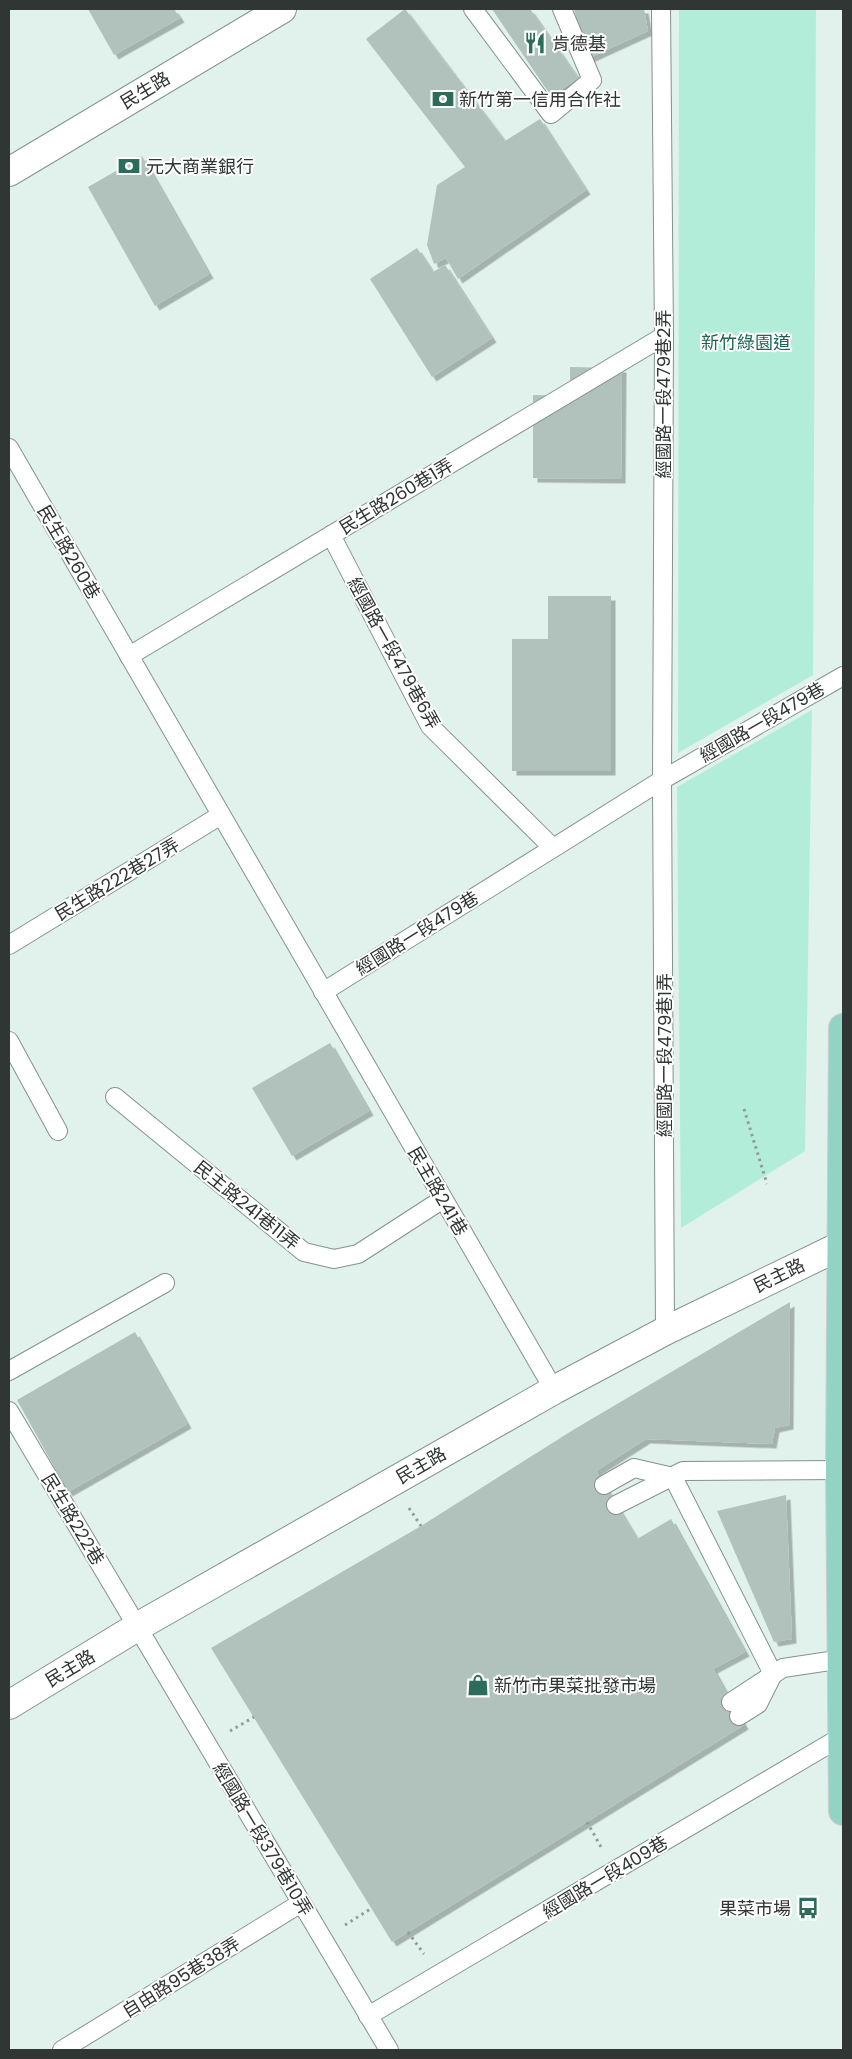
<svg xmlns="http://www.w3.org/2000/svg" width="852" height="2059" font-family="Poppins,'Noto Sans TC',sans-serif">
	<style>
		.green { fill: #b2edda }
		.building { fill: #b1c2bc; filter: url(#shadow) }
		.lines { fill: none; stroke-linecap: round; stroke-linejoin: round }
		.service-casing { stroke: #83938e; stroke-width: 20 }
		.minor-casing { stroke: #83938e; stroke-width: 30 }
		.tertiary-casing { stroke: #83938e; stroke-width: 30 }
		.primary-casing { stroke: #cdcfce; stroke-width: 30 }
		.path { stroke: #909c97; stroke-width: 3; stroke-dasharray: 2.5 4; stroke-linecap: butt }
		.service { stroke: #fff; stroke-width: 18 }
		.minor { stroke: #fff; stroke-width: 28 }
		.tertiary { stroke: #fff; stroke-width: 28 }
		.primary { stroke: #91d4c3; stroke-width: 28 }
		.labels { text-anchor: middle; dominant-baseline: central; stroke-width: 4; stroke-linejoin: round; paint-order: stroke }
		.poi-label { font-size: 18px; fill: #303634; stroke: #fff; text-anchor: start }
		.street-label { font-size: 18px; fill: #303634; stroke: #fff }
		.park-label { font-size: 18px; fill: #1c6553; stroke: #fff }
	</style>
	<defs>
		<filter id="shadow"><feDropShadow dx="4.5" dy="4.5" stdDeviation="0" flood-color="#0004"/></filter>
	</defs>
	<rect width="100%" height="100%" fill="#e0f2eb"/>
	<!-- green -->
	<g class="green">
		<path d="M679,9h137l-3,666 -135,78z"/>
		<path d="M812,710l-7,441 -124,77 -4,-441z"/>
	</g>
	<!-- building -->
	<g class="building">
		<path d="M88,9h86l6,9 -66,37z"/>
		<path d="M405,9l100,132 35,-22 46,71 -128,89 -12,-21 -12,6 -7,-19 10,-60 28,-18 -99,-128z"/>
		<path d="M492,9h38l48,69 -27,18z"/>
		<path d="M574,9h70l4,22 -61,28z"/>
		<path d="M142,156l67,118 -54,32 -67,-119z"/>
		<path d="M417,248l16,24 12,-7 47,73 -60,39 -62,-98z"/>
		<path d="M570,367l52,1 -1,111 -88,-1v-83l37,1z"/>
		<path d="M548,596h63v175h-99v-132h36z"/>
		<path d="M330,1043l39,68 -77,45 -40,-68z"/>
		<path d="M790,1302l-1,123 -14,3 -3,16 -126,-5 -50,32 41,68 34,-20 74,133 -32,17 31,56 -352,217 -181,-294 210,-122 152,-96z"/>
		<path d="M135,1332l52,92 -119,68 -51,-92z"/>
		<path d="M786,1495l6,144 -18,3 -57,-131z"/>
	</g>
	<g class="lines">
		<!-- service casing -->
		<g class="service-casing">
			<g id="service">
				<path d="M473,9l78,105 41,-34 -30,-71"/>
				<path d="M661,9l3,327 -2,444 3,551"/>
				<path d="M9,448l545,942"/>
				<path d="M331,535l99,191 123,122"/>
				<path d="M129,656l535,-320"/>
				<path d="M9,945l212,-130"/>
				<path d="M323,992l339,-212 181,-104"/>
				<path d="M9,1041l49,90"/>
				<path d="M115,1097l189,155 30,7 24,-5 85,-55"/>
				<path d="M9,1371l156,-88"/>
				<path d="M9,1411l380,639"/>
				<path d="M604,1485l30,-17 39,9 100,197 -15,30 -19,12"/>
				<path d="M616,1505l67,-34 157,-1"/>
				<path d="M731,1702l52,-34 60,-9"/>
				<path d="M368,2016l473,-279"/>
				<path d="M62,2050l239,-147"/>
			</g>
		</g>
		<!-- minor casing -->
		<g class="minor-casing">
			<path id="minor" d="M9,1705l128,-78 417,-237 111,-59 177,-86h1"/>
		</g>
		<!-- tertiary casing -->
		<g class="tertiary-casing">
			<path id="tertiary" d="M9,172l273,-163"/>
		</g>
		<!-- primary casing -->
		<g class="primary-casing">
			<path id="primary" d="M843,1028l-3,442 3,341"/>
		</g>
		<!-- path -->
		<g class="path">
			<path d="M744,1109l23,75"/>
			<path d="M409,1508l12,18"/>
			<path d="M230,1731l24,-14"/>
			<path d="M587,1822l14,25"/>
			<path d="M345,1925l27,-17"/>
			<path d="M408,1932l16,22"/>
		</g>
		<!-- service -->
		<use href="#service" class="service"/>
		<!-- minor -->
		<use href="#minor" class="minor"/>
		<!-- tertiary -->
		<use href="#tertiary" class="tertiary"/>
		<!-- primary -->
		<use href="#primary" class="primary"/>
	</g>
	<!-- icons -->
	<defs>
		<g id="restaurant-bare" transform="scale(1.725)"><path d="M-5-6h1v4h1v-4h1v4h1v-4h1v5L-1.5 .5V6h-2V.5L-5-1ZM5-6V6H3V1.5H1.5Q1.5-4 5-6Z" fill="#2b6c5a" stroke="#fff" stroke-width="2.5" paint-order="stroke"/></g>
		<g id="bank-bare" transform="scale(1.725)"><path d="M-6-4H6V4H-6ZM0-2.3a2.3 2.3 0 1 0 0 4.6a2.3 2.3 0 1 0 0-4.6Z" fill="#2b6c5a" stroke="#fff" stroke-width="2.5" paint-order="stroke"/></g>
		<g id="shop-bare" transform="scale(1.725)"><path d="M-5-2.5h2.3a2.7 3.5 0 0 1 5.4 0H5L5.5 6h-11ZM-1.5-2.5h3a1.5 2.3 0 0 0-3 0Z" fill="#2b6c5a" stroke="#fff" stroke-width="2.5" paint-order="stroke"/></g>
		<g id="bus-bare" transform="scale(1.725)"><path d="M-5-6H5V4H4V6H2V4H-2V6H-4V4H-5ZM-3.5-4V0h7V-4ZM-3.5 1.2v1.5H-2V1.2ZM2 1.2v1.5H3.5V1.2Z" fill="#2b6c5a" stroke="#fff" stroke-width="2.5" paint-order="stroke"/></g>
	</defs>
	<g fill-rule="evenodd">
		<use href="#restaurant-bare" x="535" y="43"/>
		<use href="#bank-bare" x="443" y="99"/>
		<use href="#bank-bare" x="129" y="166"/>
		<use href="#shop-bare" x="478" y="1685"/>
		<use href="#bus-bare" x="808" y="1908"/>
	</g>
	<g class="labels">
		<!-- poi labels -->
		<g class="poi-label">
			<text x="552" y="43">肯德基</text>
			<text x="459" y="99">新竹第一信用合作社</text>
			<text x="146" y="166">元大商業銀行</text>
			<text x="494" y="1685">新竹市果菜批發市場</text>
			<text x="791" y="1908" text-anchor="end">果菜市場</text>
		</g>
		<!-- street labels -->
		<g class="street-label">
			<text transform="translate(145 90) rotate(-31)">民生路</text>
			<text transform="translate(663 394) rotate(-90)">經國路一段479巷2弄</text>
			<text transform="translate(396 496) rotate(-31)">民生路260巷1弄</text>
			<text transform="translate(69 552) rotate(60)">民生路260巷</text>
			<text transform="translate(394 653) rotate(61)">經國路一段479巷6弄</text>
			<text transform="translate(762 722) rotate(-30)">經國路一段479巷</text>
			<text transform="translate(117 879) rotate(-31)">民生路222巷27弄</text>
			<text transform="translate(417 933) rotate(-32)">經國路一段479巷</text>
			<text transform="translate(664 1055) rotate(-90)">經國路一段479巷1弄</text>
			<text transform="translate(438 1191) rotate(60)">民主路241巷</text>
			<text transform="translate(247 1205) rotate(39)">民主路241巷11弄</text>
			<text transform="translate(779 1275) rotate(-26)">民主路</text>
			<text transform="translate(421 1465) rotate(-30)">民主路</text>
			<text transform="translate(73 1519) rotate(59)">民生路222巷</text>
			<text transform="translate(70 1668) rotate(-31)">民主路</text>
			<text transform="translate(263 1839) rotate(59)">經國路一段379巷10弄</text>
			<text transform="translate(605 1877) rotate(-31)">經國路一段409巷</text>
			<text transform="translate(181 1977) rotate(-32)">自由路95巷38弄</text>
		</g>
		<!-- park labels -->
		<g class="park-label">
			<text x="746" y="342">新竹綠園道</text>
		</g>
	</g>
	<!-- border -->
	<rect width="852" height="2059" fill="none" stroke="#303634" stroke-width="20"/>
</svg>
